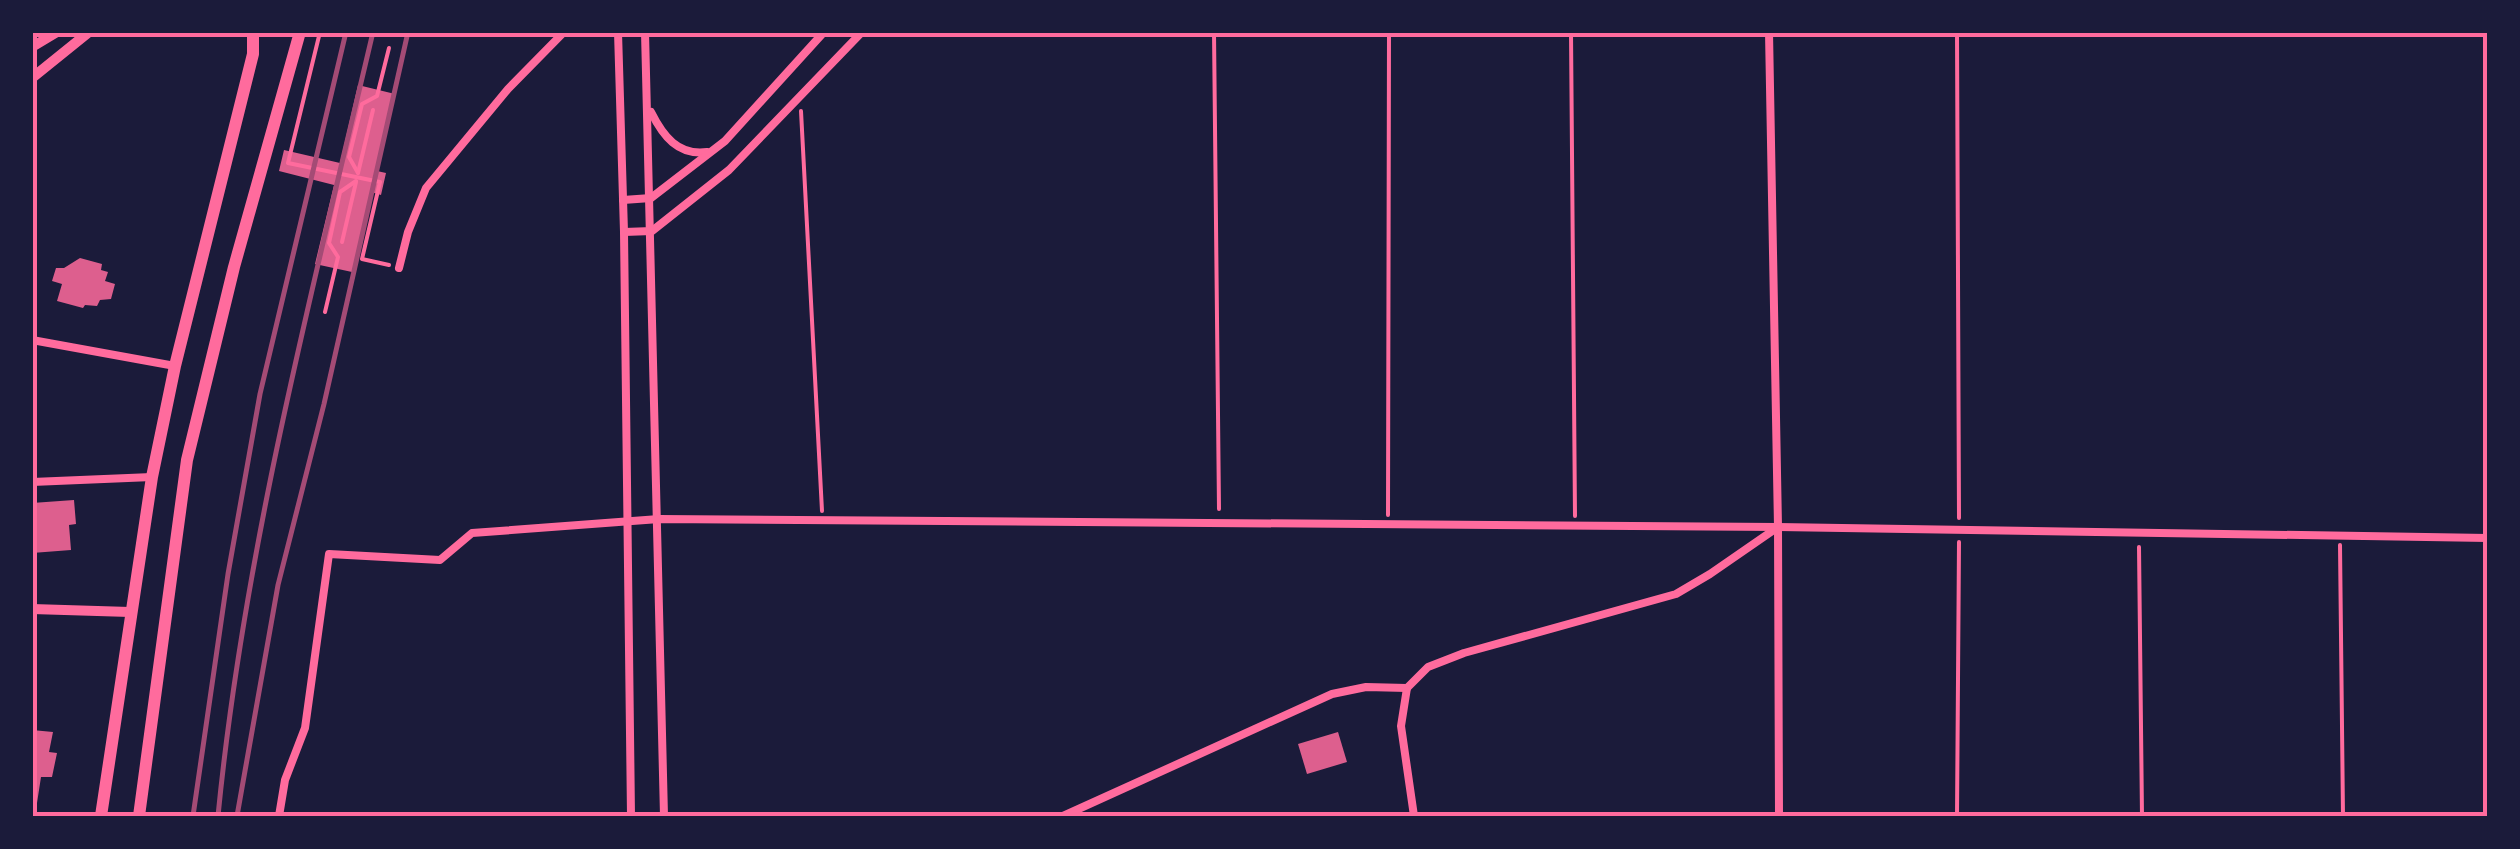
<svg xmlns="http://www.w3.org/2000/svg" width="2520" height="849" font-family="'IBM Plex Sans',sans-serif">
	<style>
		.building { fill: #dd5f8e }
		.lines { fill: none; stroke-linecap: round; stroke-linejoin: round }
		.path { stroke: #ff6b9d; stroke-width: 4 }
		.minor { stroke: #ff6b9d; stroke-width: 8 }
		.tertiary { stroke: #ff6b9d; stroke-width: 10 }
		.primary { stroke: #ff6b9d; stroke-width: 12 }
		.rail { stroke: #a44b75; stroke-width: 5 }
		.neatline { fill: none; stroke: #ff6b9d; stroke-width: 4 }
	</style>
	<rect width="100%" height="100%" fill="#1b1b3a"/>
	<!-- building -->
	<g class="building">
		<path d="M358,85l37,9 -18,77 9,2 -5,22 -10,-3 -19,80 -37,-8 19,-79 -55,-14 5,-21 56,13z"/>
		<path d="M80,258l22,6 -1,6 7,2 -3,9 10,3 -4,15 -11,1 -3,6 -12,-1 -2,3 -26,-7 5,-17 -10,-3 4,-13h8z"/>
		<path d="M74,500l2,24 -7,1 2,25 -39,3v-50z"/>
		<path d="M32,730l21,2 -4,20 8,1 -5,24h-11l-6,39h-3z"/>
		<path d="M1338,732l9,30 -40,12 -9,-30z"/>
	</g>
	<g class="lines">
		<!-- path -->
		<g class="path">
			<path d="M320,32l-32,131 92,19 -18,77 27,6"/>
			<path d="M1214,32l5,477"/>
			<path d="M1571,32l4,484"/>
			<path d="M1957,32l2,486"/>
			<path d="M801,111l21,400"/>
			<path d="M358,173l-9,-16 13,-53 15,-8 12,-48"/>
			<path d="M358,173l15,-63"/>
			<path d="M342,242l14,-60"/>
			<path d="M325,312l13,-55 -9,-14 11,-51 16,-11"/>
			<path d="M1388,515l1,-483"/>
			<path d="M2340,545l3,271"/>
			<path d="M2139,547l3,269"/>
			<path d="M1957,816l2,-274"/>
		</g>
		<!-- minor -->
		<g class="minor">
			<path d="M618,32l6,200 7,584"/>
			<path d="M645,32l19,784"/>
			<path d="M1769,32l9,495 1,289"/>
			<path d="M651,112c12,24 27,44 56,40"/>
			<path d="M623,200l28,-2 74,-57 99,-109"/>
			<path d="M624,232l28,-1 77,-61 133,-138"/>
			<path d="M399,268l9,-36 18,-44 82,-99 56,-57"/>
			<path d="M32,340l143,26"/>
			<path d="M32,482l120,-5"/>
			<path d="M279,816l6,-36 20,-52 24,-174 111,6 32,-27 187,-14 1119,8 710,11"/>
			<path d="M1063,816l269,-122 34,-7 41,1"/>
			<path d="M1414,816l-13,-90 6,-38 21,-21 36,-14 212,-59 34,-20 68,-47"/>
		</g>
		<!-- tertiary -->
		<g class="tertiary">
			<path d="M32,47l25,-15"/>
			<path d="M32,78l57,-46"/>
			<path d="M32,609l98,3"/>
		</g>
		<!-- primary -->
		<g class="primary">
			<path d="M101,816l51,-339 23,-111 78,-312v-22"/>
			<path d="M139,816l48,-356 47,-193 66,-235"/>
		</g>
		<!-- rail -->
		<g class="rail">
			<path d="M193,816l35,-242 32,-180 86,-362"/>
			<path d="M218,816c26,-265 94,-524 155,-784"/>
			<path d="M237,816l41,-231 46,-181 84,-372"/>
		</g>
	</g>
	<!-- border -->
	<rect width="2520" height="849" fill="none" stroke="#1b1b3a" stroke-width="70"/>
	<rect x="35" y="35" width="2450" height="779" class="neatline"/>
</svg>
